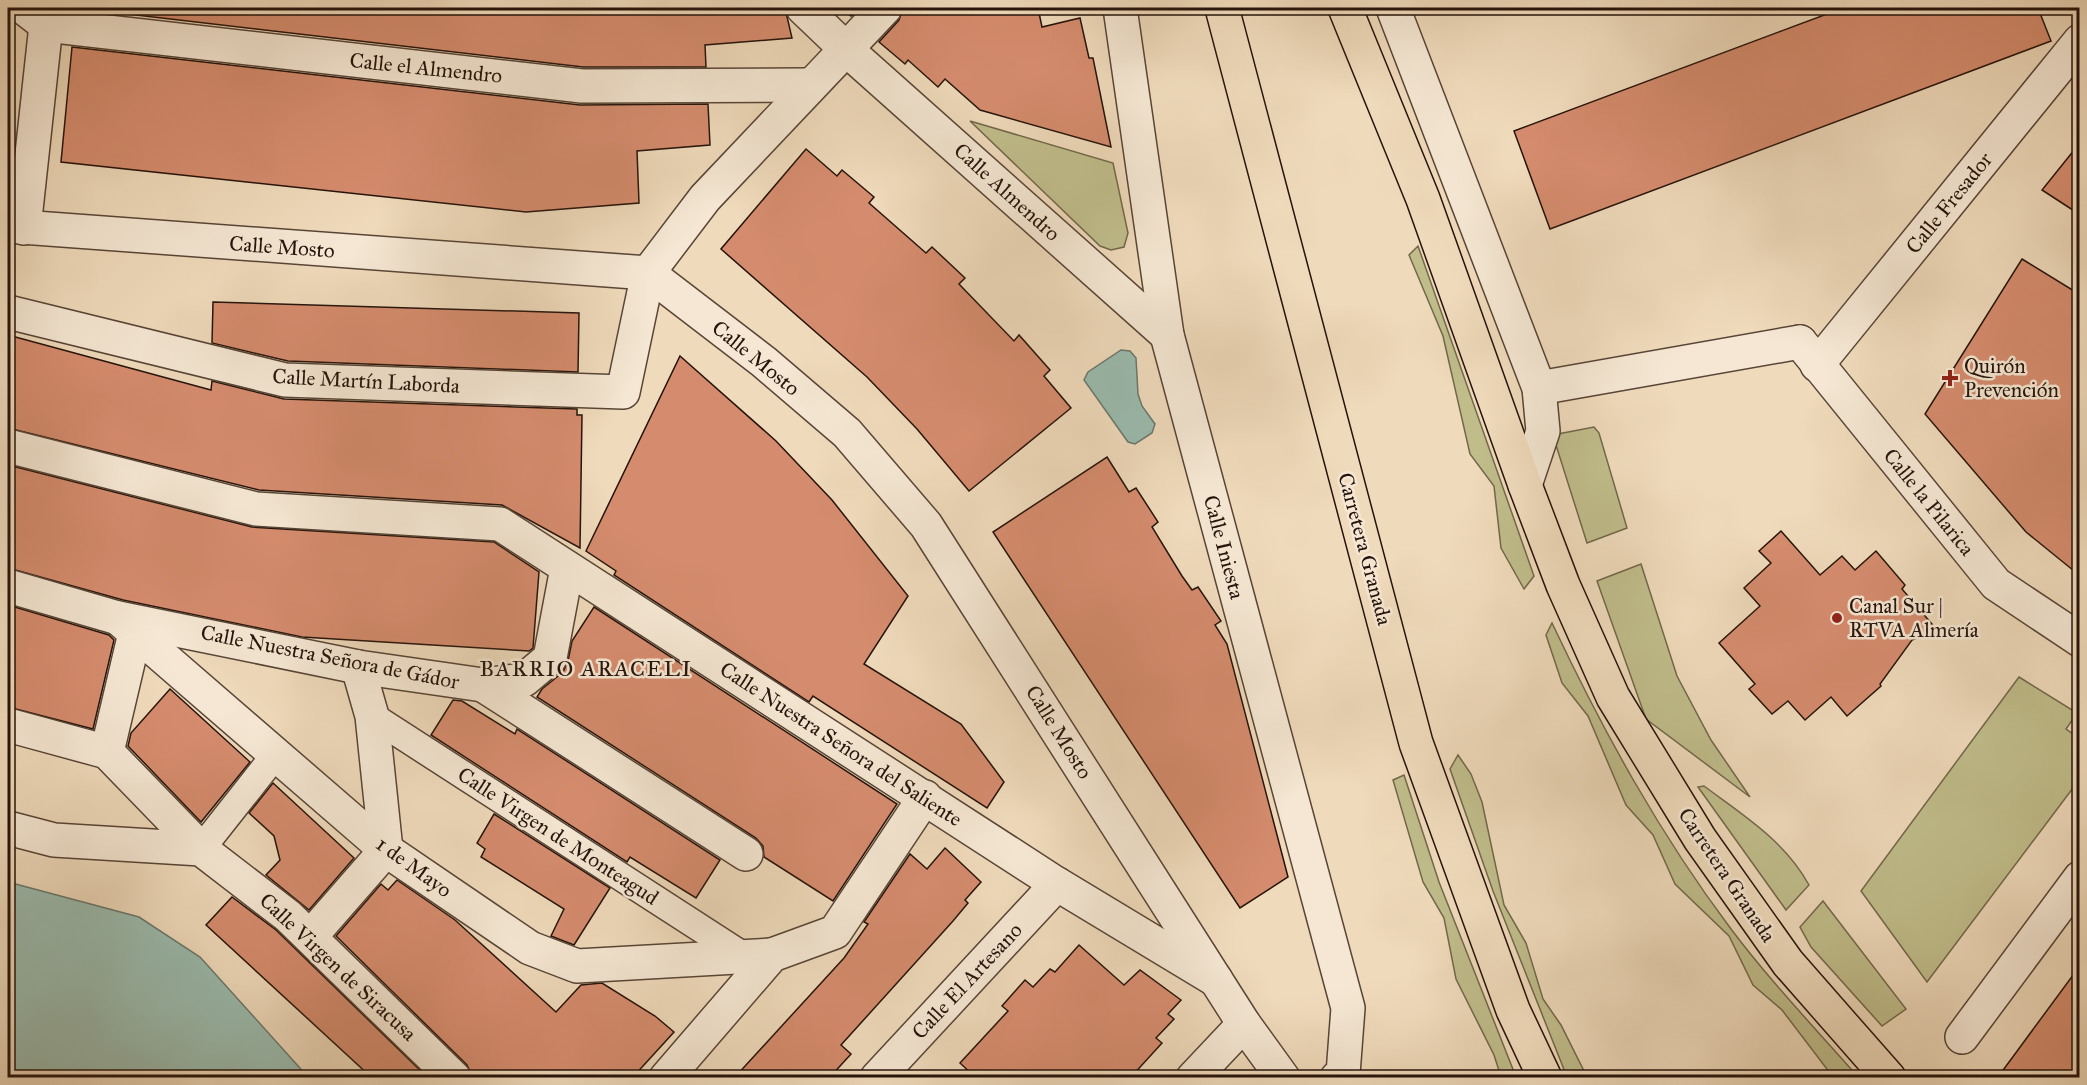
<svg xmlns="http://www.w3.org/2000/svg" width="2087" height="1085" font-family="'IM FELL Great Primer',serif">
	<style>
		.green { fill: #c0bd8b; stroke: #72684b; stroke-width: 1.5 }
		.water { fill: #9abbae; stroke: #6b786d; stroke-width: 1.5 }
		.building { fill: #d58c6e; stroke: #25130b; stroke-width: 1.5 }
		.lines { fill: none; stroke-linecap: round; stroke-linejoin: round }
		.pedestrian-casing { stroke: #584537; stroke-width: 30 }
		.minor-casing { stroke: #584537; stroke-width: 36 }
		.tertiary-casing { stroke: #584537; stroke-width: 36 }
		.primary-casing { stroke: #25130b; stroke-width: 36 }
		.pedestrian { stroke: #f5e7d3; stroke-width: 27 }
		.minor { stroke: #f5e7d3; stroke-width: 33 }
		.tertiary { stroke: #f5e7d3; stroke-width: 33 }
		.primary { stroke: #efdabb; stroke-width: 33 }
		.poi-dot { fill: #8f2418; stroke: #f5e7d3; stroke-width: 2 }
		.labels { text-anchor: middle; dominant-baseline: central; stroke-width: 5; stroke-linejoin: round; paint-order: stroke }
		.street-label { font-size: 21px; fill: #25130b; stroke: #f5e7d3 }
		.poi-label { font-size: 21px; fill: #25130b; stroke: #f5e7d3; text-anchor: start }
		.neighbourhood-label { font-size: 22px; letter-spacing: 1.5px; fill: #25130b; stroke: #f5e7d3 }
	</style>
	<rect width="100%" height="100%" fill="#efdabb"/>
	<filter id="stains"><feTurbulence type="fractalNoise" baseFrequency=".00333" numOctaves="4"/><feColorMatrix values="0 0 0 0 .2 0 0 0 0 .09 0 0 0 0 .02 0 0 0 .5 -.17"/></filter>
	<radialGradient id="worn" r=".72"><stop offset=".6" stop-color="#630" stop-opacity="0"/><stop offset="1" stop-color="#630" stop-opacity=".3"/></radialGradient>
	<!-- green -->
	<g class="green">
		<path d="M970,121l143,42 15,70 -4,14 -13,3 -11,-4z"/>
		<path d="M1418,246l116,330 -10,13 -23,-41 -7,-62 -24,-32 -27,-118 -34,-81z"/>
		<path d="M1594,427l5,6 28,95 -40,15 -32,-101 3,-8z"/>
		<path d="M1641,564l36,112 34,64 39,57 -104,-78 -49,-138z"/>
		<path d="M1552,623c51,108 107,210 179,306 39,52 84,99 127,148h-25l-51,-67 -29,-25 -24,-49 -54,-52 -22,-49 -27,-30 -38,-89 -26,-33 -16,-48z"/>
		<path d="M2019,677l58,36 -11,16 13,9v42l-152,202 -66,-91z"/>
		<path d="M1458,755l13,19 11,28 22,103 22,38 17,56 18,26 26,52h-20l-74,-186 -43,-122z"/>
		<path d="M1404,775l35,107 77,195h-15l-7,-22 -38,-76 -12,-61 -21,-36 -30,-102z"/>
		<path d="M1704,786c39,29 81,55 105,99l-23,25 -88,-123z"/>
		<path d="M1823,901l83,108 -24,17 -71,-79 -11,-20z"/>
	</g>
	<!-- water -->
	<g class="water">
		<path d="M1121,350l9,1 6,7 2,36 4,12 13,18 -3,9 -17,11 -7,-2 -44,-62 4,-8z"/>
		<path d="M8,882l131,35 61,40 108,120h-300z"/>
	</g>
	<!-- building -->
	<g class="building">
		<path d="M76,8h709l7,30 -87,7 1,22h-123z"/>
		<path d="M841,8h19l-9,8z"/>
		<path d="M903,8h135l4,19 38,-9 9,40h4l18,89 -131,-37 -35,-31 -7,8 -30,-27 -3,4 -26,-22 20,-22z"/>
		<path d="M1843,8h195l13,33 -501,188 -36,-98z"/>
		<path d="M72,47l508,58 128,-1 2,41 -73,6 2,52 -113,9 -465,-50z"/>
		<path d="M2079,144v70l-37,-24z"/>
		<path d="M806,149l31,27 5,-6 32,27 -5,6 57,50 6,-6 33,31 -6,6 55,57 5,-6 31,35 -6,6 27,32 -102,83 -52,-62 -50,-52 -146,-128z"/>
		<path d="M2022,259l57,35v281l-53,-43 -101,-118z"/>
		<path d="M213,302l366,11 -1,59 -290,-11 -76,-18z"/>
		<path d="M8,335l203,55 1,-9 72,18 293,10v6h5l-2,133 -78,-43 -243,-15 -251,-62z"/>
		<path d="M680,356l96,85 56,59 76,96 -44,68 97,60 43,58 -17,26 -174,-112 -4,6 -195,-127 2,-4 -30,-20z"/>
		<path d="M1107,457l22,35 7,-4 22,34 -6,5 30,49 10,14 6,-3 23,34 -6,4 12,19 61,233 -48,31 -247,-376z"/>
		<path d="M8,465l244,62 242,15 45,30 -6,76 -4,3 -227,-14 -179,-37 -115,-32z"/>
		<path d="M1781,531l39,44 22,-19 13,14 21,-19 29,34 -3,4 35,41 -25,10 -32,44 1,2 -34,30 -16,-19 -26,23 -17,-19 -16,13 -23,-25 6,-5 -36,-41 41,-37 -16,-18 27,-25 -12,-12z"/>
		<path d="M8,605l101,30 5,5 -21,89 -85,-22z"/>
		<path d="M594,607l303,197 -64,97 -69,-44 -1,-11 -7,-8 -219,-141 5,-8 21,-17 5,-11 4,-20z"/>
		<path d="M170,689l80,73 -49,60 -73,-76 3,-13z"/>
		<path d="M453,700l9,1 53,33 2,-5 203,131 -24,38 -66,-41 -3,5 -196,-127z"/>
		<path d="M273,783l81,75 -45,52 -43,-35 14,-15 -6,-24 -25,-23z"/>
		<path d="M494,814l116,74 -36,57 -23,-9 13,-27 -83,-52 4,-8 -8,-6z"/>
		<path d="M945,848l36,34 -16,18 3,3 -15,18 -112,124 10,9 -21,23h-95l109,-119 24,-34 -4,-2 46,-68 17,15z"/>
		<path d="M397,880l58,40 101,92 25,-27 21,-2 53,33 19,16 -41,45h-161l-5,-12 -131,-129 45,-52 7,6z"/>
		<path d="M232,897l44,33 151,147h-56l-165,-152z"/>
		<path d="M1079,945l45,40 16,-15 41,30 -13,14 6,5 -18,19 6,5 -31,34h-156l-15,-14 48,-52 -6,-5 23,-26 8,7 17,-18 5,3z"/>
		<path d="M2079,967v110h-81z"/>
	</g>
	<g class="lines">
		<!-- pedestrian casing -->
		<g class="pedestrian-casing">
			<g id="pedestrian">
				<path d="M372,716l373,241"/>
				<path d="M201,849l75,-95"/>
			</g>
		</g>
		<!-- minor casing -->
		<g class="minor-casing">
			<g id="minor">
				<path d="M24,8l22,17"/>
				<path d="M803,8l44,42 320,285"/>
				<path d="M1120,8l47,327 181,673 -5,66 -6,4"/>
				<path d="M1393,8l146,380 4,43 -18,54"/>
				<path d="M46,25l536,61 227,-1"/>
				<path d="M24,228l22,-203"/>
				<path d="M8,312l277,68 338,12 25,-119 57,-75 180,-190"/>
				<path d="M1817,365l263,-324"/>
				<path d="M1539,388l261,-46"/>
				<path d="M8,446l248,63 244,15 557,360 159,96"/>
				<path d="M8,586l110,32 240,49 125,18 41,-5 26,-22 17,-90"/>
				<path d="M118,618l268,232 144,98 47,18 195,-11"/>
				<path d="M483,685l263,169"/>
				<path d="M8,725l99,27 94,97"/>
				<path d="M107,752l28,-119"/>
				<path d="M8,828l46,12 147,9 87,67 166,162"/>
				<path d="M310,937l76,-87 -14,-134 -14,-49"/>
				<path d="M1962,1037l118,-159"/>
				<path d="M666,1078l106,-123 63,-23 90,-135"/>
				<path d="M877,1078l180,-194"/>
				<path d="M1193,1078l51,-54"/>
			</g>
		</g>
		<!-- tertiary casing -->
		<g class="tertiary-casing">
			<g id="tertiary">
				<path d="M8,226l640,47 116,89 83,71 79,92 318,499 39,54"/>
				<path d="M1800,342l196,242 84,56"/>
			</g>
		</g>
		<!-- primary casing -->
		<g class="primary-casing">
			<g id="primary">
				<path d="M1222,8l194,735 97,267 32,68"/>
				<path d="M1345,8l78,191 102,286 38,100 50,112 87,142 88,124 101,115"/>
			</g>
		</g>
		<!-- pedestrian -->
		<use href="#pedestrian" class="pedestrian"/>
		<!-- minor -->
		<use href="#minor" class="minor"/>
		<!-- tertiary -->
		<use href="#tertiary" class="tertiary"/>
		<!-- primary -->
		<use href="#primary" class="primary"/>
	</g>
	<!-- markers -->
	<g class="poi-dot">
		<path d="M1947 369h6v6h6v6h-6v6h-6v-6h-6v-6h6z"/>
		<circle cx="1837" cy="618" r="6"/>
	</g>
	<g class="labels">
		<!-- street labels -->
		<g class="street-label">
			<text transform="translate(426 68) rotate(6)">Calle el Almendro</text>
			<text transform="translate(1007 192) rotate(42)">Calle Almendro</text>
			<text transform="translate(1949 203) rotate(-51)">Calle Fresador</text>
			<text transform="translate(282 247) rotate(4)">Calle Mosto</text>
			<text transform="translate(756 358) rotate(39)">Calle Mosto</text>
			<text transform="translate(366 381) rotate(3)">Calle Martín Laborda</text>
			<text transform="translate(1929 502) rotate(51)">Calle la Pilarica</text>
			<text transform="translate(1224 547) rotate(75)">Calle Iniesta</text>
			<text transform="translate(1365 549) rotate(75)">Carretera Granada</text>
			<text transform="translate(330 657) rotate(11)">Calle Nuestra Señora de Gádor</text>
			<text transform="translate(1059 732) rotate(58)">Calle Mosto</text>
			<text transform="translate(841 744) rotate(33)">Calle Nuestra Señora del Saliente</text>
			<text transform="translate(558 836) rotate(33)">Calle Virgen de Monteagud</text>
			<text transform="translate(414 867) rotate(36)">1 de Mayo</text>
			<text transform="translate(1727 875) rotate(56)">Carretera Granada</text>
			<text transform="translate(338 967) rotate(43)">Calle Virgen de Siracusa</text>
			<text transform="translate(967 981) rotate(-47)">Calle El Artesano</text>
		</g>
		<!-- poi labels -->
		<g class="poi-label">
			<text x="1964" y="366">Quirón<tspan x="1964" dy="24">Prevención</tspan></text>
			<text x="1849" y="606">Canal Sur |<tspan x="1849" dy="24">RTVA Almería</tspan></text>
		</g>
		<!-- neighbourhood labels -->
		<g class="neighbourhood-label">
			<text x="586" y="668">BARRIO ARACELI</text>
		</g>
	</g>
	<!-- margin -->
	<rect width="2087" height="1085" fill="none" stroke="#efdabb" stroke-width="30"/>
	<rect x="9" y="9" width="2069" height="1067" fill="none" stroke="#25130b" stroke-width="3"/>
	<rect x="15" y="15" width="2057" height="1055" fill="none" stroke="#25130b" stroke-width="1.5"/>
	<rect width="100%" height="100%" filter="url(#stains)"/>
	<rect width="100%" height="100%" fill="url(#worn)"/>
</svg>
